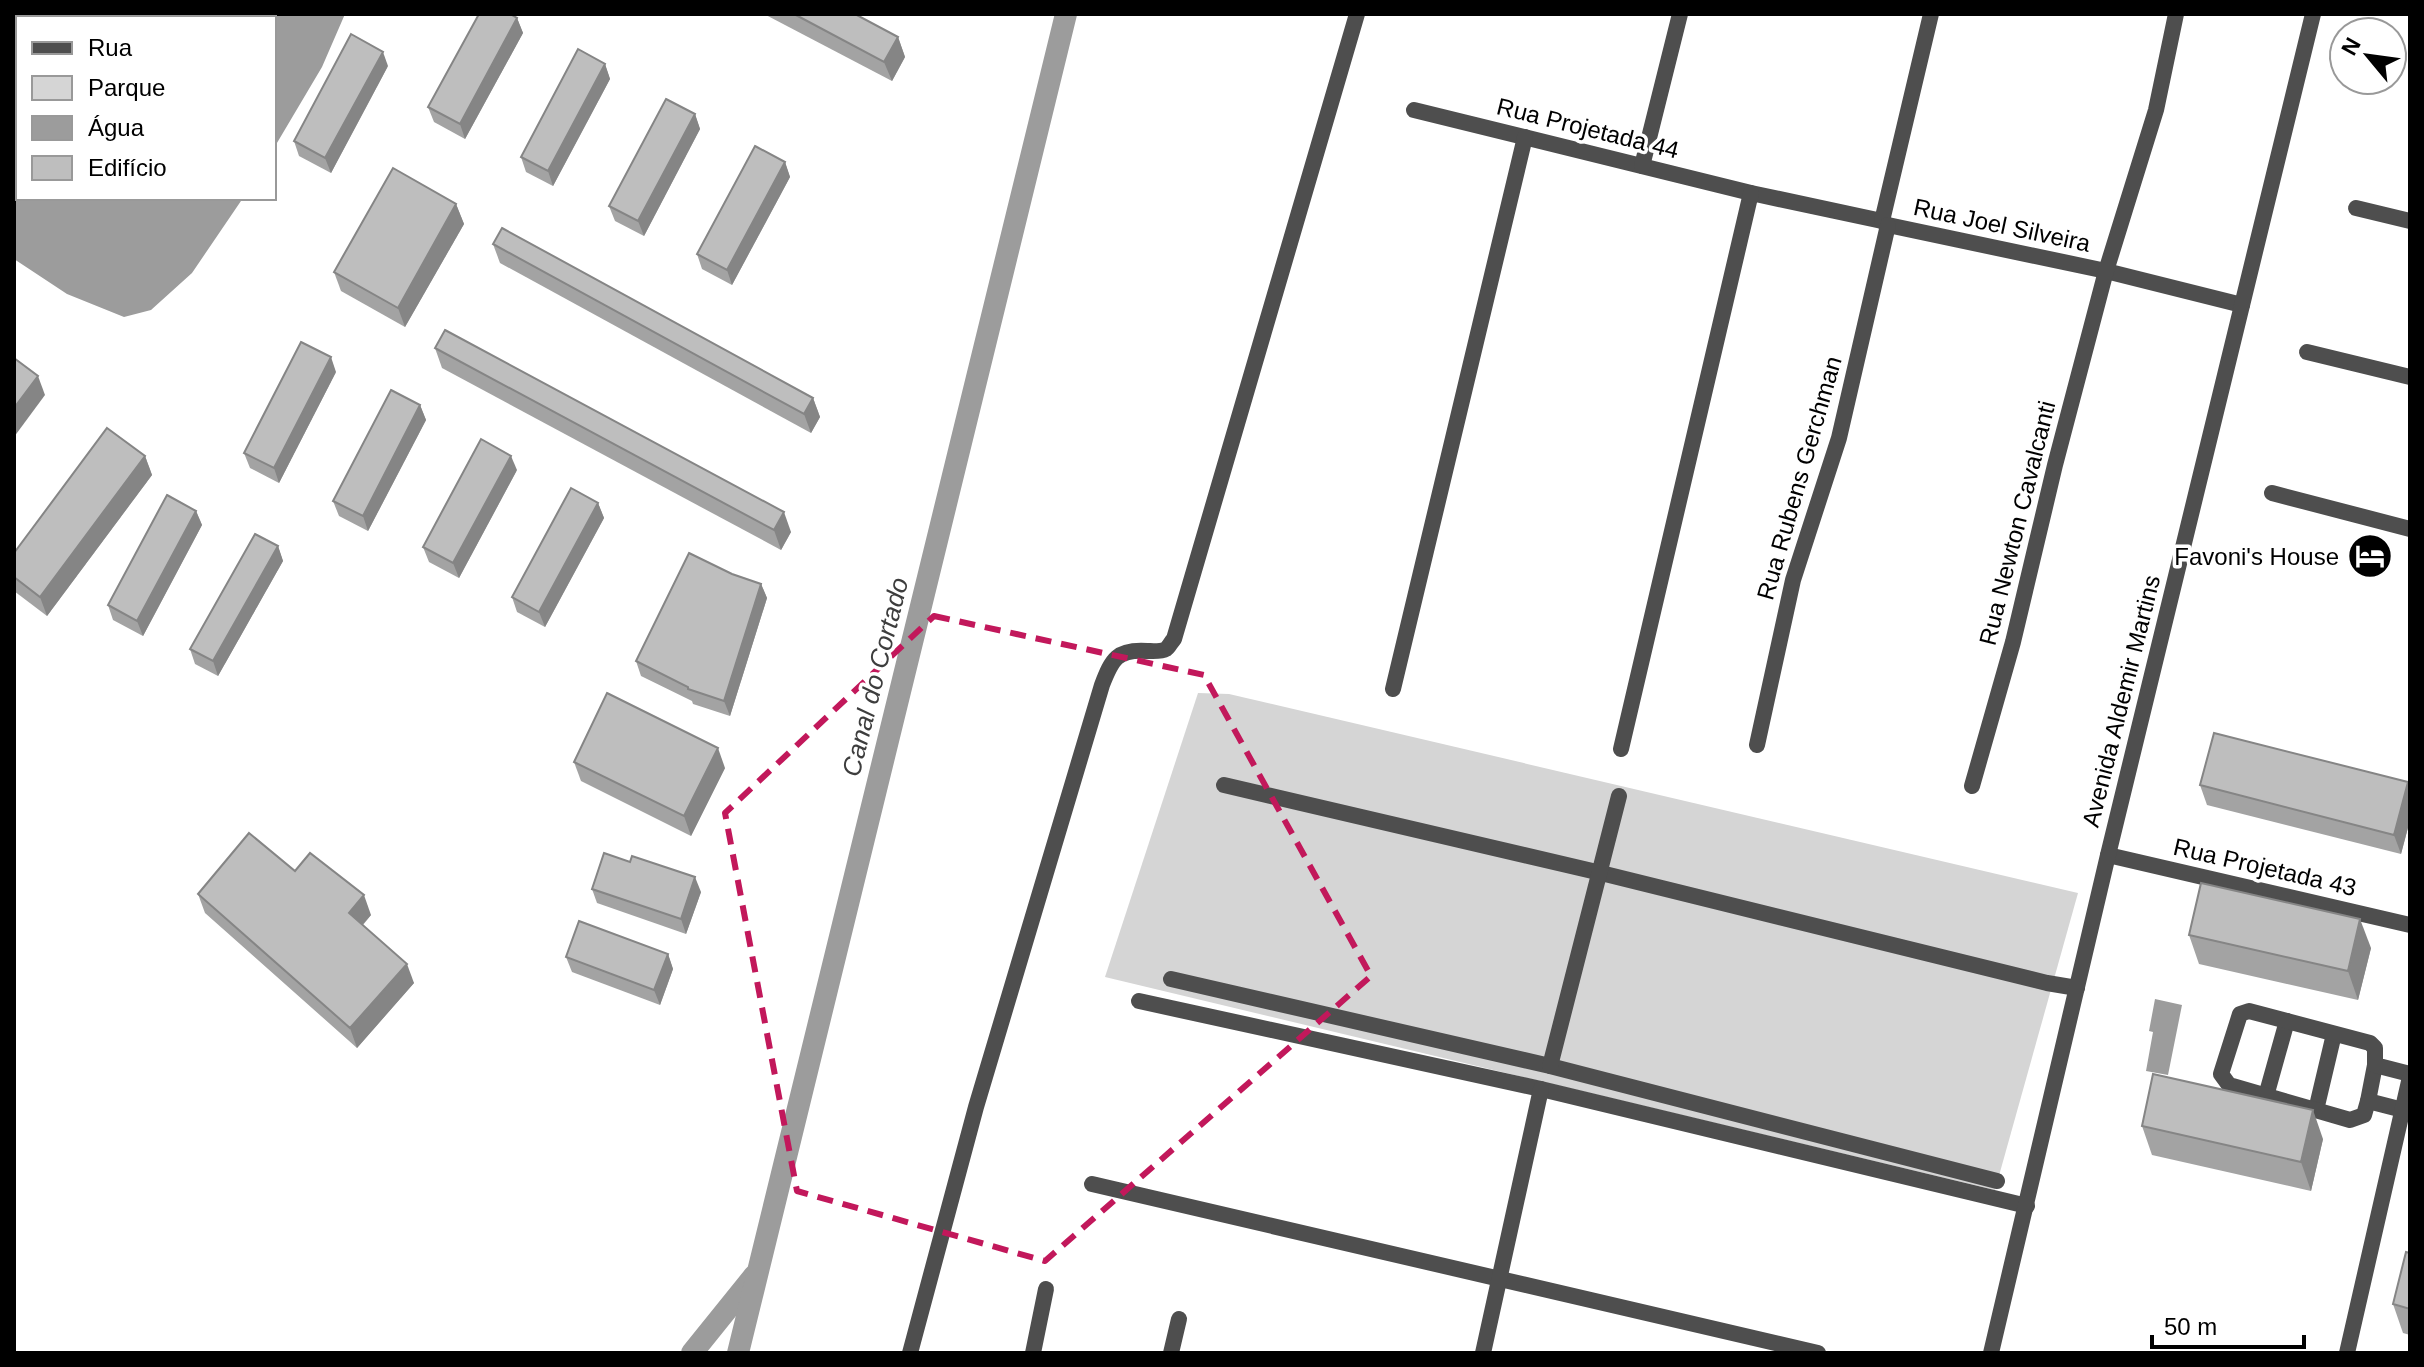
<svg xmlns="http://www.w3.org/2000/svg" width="2424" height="1367" font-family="Arial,sans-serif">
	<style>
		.green { fill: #d5d5d5 }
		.water { fill: #9c9c9c }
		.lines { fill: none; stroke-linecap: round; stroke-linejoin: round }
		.canal { stroke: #9c9c9c; stroke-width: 22 }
		.street { stroke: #4e4e4e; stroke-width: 16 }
		.wall { fill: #a3a3a3 }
		.shaded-wall { fill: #858585 }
		.building { fill: #bebebe; stroke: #858585; stroke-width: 2 }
		.marked { fill: none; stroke: #c2185b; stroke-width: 6; stroke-dasharray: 16 10; stroke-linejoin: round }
		.labels { text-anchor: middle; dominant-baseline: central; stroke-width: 7; stroke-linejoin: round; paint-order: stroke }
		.street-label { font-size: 24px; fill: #000; stroke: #fff }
		.poi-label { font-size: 24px; fill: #000; stroke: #fff; text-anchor: end }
		.water-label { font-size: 26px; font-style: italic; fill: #3d3d3d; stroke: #fff }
	</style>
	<rect width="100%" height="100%" fill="#fff"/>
	<!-- green -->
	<path class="green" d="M1198,693l31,1 849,199 -83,297 -890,-213z"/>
	<!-- water -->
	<g class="water">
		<path d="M14,14h331l-23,53 -48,81v-130h-256v180h225l-51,75 -41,37 -27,7 -57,-23 -53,-35z"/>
		<path d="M2155,999l27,6 -14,70 -22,-4 7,-39 -4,-1z"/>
	</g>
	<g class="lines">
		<!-- canal -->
		<g class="canal">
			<path d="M692,1353l62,-77"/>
			<path d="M738,1353l328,-1339"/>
		</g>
		<!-- street -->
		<g class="street">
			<path d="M1414,110l337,83 131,28 6,4 218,46 136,34"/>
			<path d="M1642,166l38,-152"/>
			<path d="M2356,208l54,13"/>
			<path d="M1882,221l49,-207"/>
			<path d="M2307,352l103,25"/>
			<path d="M2272,493l138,36"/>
			<path d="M1393,689l132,-552"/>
			<path d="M1757,745l36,-165 46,-142 49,-213"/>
			<path d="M1621,749l130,-556"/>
			<path d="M1224,785l377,88 446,110 30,5"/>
			<path d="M1972,786l41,-144 42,-177 51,-194 50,-161 20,-96"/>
			<path d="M2108,855l302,70"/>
			<path d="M1171,979l379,87 447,115"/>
			<path d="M1139,1001l402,88 486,117"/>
			<path d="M1550,1066l69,-270"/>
			<path d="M2266,1096l21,-75"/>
			<path d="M2368,1101l7,-36"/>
			<path d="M2316,1110l18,-76"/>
			<path d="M2403,1110l-35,-9 -4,14 -14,5 -121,-35 -8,-11 19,-60 9,-3 121,32 5,5v17l35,9"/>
			<path d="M1092,1184l726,169"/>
			<path d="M910,1353l66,-246 126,-422c10,-26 15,-36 45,-34 5,0 14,1 19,-2 3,-2 5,-7 8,-10l183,-625"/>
			<path d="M1033,1353l13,-64"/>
			<path d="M1171,1353l8,-34"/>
			<path d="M1483,1353l58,-264"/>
			<path d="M1991,1353l117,-498 205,-841"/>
			<path d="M2347,1353l63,-276"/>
		</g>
	</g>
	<!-- wall -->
	<g class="wall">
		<path d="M764,14h91l43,23 7,20 -13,24z"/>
		<path d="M517,18l6,15 -58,106 -31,-17 -6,-15z"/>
		<path d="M605,64l5,15 -57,107 -27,-14 -5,-15z"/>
		<path d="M388,66l-57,107 -32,-17 -5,-15z"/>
		<path d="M695,114l5,15 -56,107 -29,-15 -6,-15z"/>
		<path d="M785,162l5,15 -58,108 -30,-16 -5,-15z"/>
		<path d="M456,204l8,20 -59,103 -64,-36 -7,-19z"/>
		<path d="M493,244l320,154 7,19 -9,16 -311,-170z"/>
		<path d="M435,348l356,184 -10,18 -339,-182z"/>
		<path d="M336,372l-57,111 -29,-15 -6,-15z"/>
		<path d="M420,405l6,15 -58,111 -29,-15 -6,-15z"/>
		<path d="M145,456l7,19 -105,141 -33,-25v-38z"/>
		<path d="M517,470l-58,108 -30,-16 -6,-15z"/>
		<path d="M598,503l6,15 -59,109 -28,-15 -5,-15z"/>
		<path d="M196,511l6,14 -59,111 -30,-16 -5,-15z"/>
		<path d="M278,546l5,15 -65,115 -23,-12 -5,-15z"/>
		<path d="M732,574l29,10 6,14 -37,118 -37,-12 -1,-3 -51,-25 -5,-15z"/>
		<path d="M574,762l151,6 -34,68 -110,-55z"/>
		<path d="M2408,782l2,7v31l-9,34 -194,-49 -7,-20z"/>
		<path d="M295,871l76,44 -8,10 51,58 -57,65 -152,-135 -7,-19z"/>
		<path d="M592,889l109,3 -15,42 -89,-31z"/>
		<path d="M2189,935l182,13 -13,52 -159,-36z"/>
		<path d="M668,954l5,15 -13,36 -88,-33 -6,-15z"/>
		<path d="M2142,1126l181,13 -12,52 -159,-36z"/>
		<path d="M2410,1253v82l-7,-2 -10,-29z"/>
	</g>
	<!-- shaded-wall -->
	<g class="shaded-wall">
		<path d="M517,18l6,15 -58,106 -5,-15z"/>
		<path d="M898,37l7,20 -13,24 -8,-19z"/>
		<path d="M383,52l5,14 -57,107 -6,-15z"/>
		<path d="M605,64l5,15 -57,107 -5,-15z"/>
		<path d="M695,114l5,15 -56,107 -6,-15z"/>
		<path d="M785,162l5,15 -58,108 -5,-15z"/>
		<path d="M456,204l8,20 -59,103 -7,-19z"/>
		<path d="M331,357l5,15 -57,111 -5,-15z"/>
		<path d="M38,376l7,19 -31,42v-29z"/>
		<path d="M813,398l7,19 -9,16 -7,-19z"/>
		<path d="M420,405l6,15 -58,111 -5,-15z"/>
		<path d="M145,456l7,19 -105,141 -7,-19z"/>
		<path d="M511,456l6,14 -58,108 -6,-15z"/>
		<path d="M598,503l6,15 -59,109 -6,-15z"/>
		<path d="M196,511l6,14 -59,111 -6,-15z"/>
		<path d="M784,512l7,20 -10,18 -7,-20z"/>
		<path d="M278,546l5,15 -65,115 -5,-15z"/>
		<path d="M761,584l6,14 -37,118 -6,-15z"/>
		<path d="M718,748l7,20 -34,68 -7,-20z"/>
		<path d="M2408,782l2,7v31l-9,34 -7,-19z"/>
		<path d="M695,877l6,15 -15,42 -5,-15z"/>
		<path d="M364,895l7,20 -15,17 -7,-19z"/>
		<path d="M2360,919l11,29 -13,52 -10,-29z"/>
		<path d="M668,954l5,15 -13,36 -6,-15z"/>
		<path d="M407,964l7,19 -57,65 -7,-20z"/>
		<path d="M2313,1110l10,29 -12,52 -10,-29z"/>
	</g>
	<!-- building -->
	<g class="building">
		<path d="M479,14h31l7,4 -57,106 -32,-17z"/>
		<path d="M794,14h61l43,23 -14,25z"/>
		<path d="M351,34l32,18 -58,106 -31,-17z"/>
		<path d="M578,49l27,15 -57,107 -27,-14z"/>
		<path d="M666,99l29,15 -57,107 -29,-15z"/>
		<path d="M755,146l30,16 -58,108 -30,-16z"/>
		<path d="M393,168l63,36 -58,104 -64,-36z"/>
		<path d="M502,228l311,170 -9,16 -311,-170z"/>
		<path d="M445,330l339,182 -10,18 -339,-182z"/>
		<path d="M301,342l30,15 -57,111 -30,-15z"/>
		<path d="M14,358l24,18 -24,32z"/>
		<path d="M391,390l29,15 -57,111 -30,-15z"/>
		<path d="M107,428l38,28 -105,141 -26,-20v-24z"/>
		<path d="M481,439l30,17 -58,107 -30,-16z"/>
		<path d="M571,488l27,15 -59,109 -27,-15z"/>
		<path d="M167,495l29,16 -59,110 -29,-16z"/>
		<path d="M255,534l23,12 -65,115 -23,-12z"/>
		<path d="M689,553l43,21 29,10 -37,117 -36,-12v-2l-52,-26z"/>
		<path d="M607,693l111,55 -34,68 -110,-54z"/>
		<path d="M2214,733l194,49 -14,53 -194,-50z"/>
		<path d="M249,833l46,38 15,-18 54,42 -15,18 58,51 -57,64 -152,-134z"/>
		<path d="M604,853l26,9 2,-6 63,21 -14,42 -89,-30z"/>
		<path d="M2201,883l159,36 -12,52 -159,-36z"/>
		<path d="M579,921l89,33 -14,36 -88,-33z"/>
		<path d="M2153,1074l160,36 -12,52 -159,-36z"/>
		<path d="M2406,1252l4,1v56l-17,-5z"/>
	</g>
	<!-- marked area -->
	<path class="marked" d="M934,616l270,59 167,301 -326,285 -248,-70 -72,-378z"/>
	<!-- icons -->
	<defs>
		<g id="hotel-disc" transform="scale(2.3)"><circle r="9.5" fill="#000" stroke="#fff"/><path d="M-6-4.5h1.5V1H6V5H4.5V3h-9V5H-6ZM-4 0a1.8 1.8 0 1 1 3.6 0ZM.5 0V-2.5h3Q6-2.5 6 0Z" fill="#fff"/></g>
	</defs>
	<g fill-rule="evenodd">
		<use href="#hotel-disc" x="2370" y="556"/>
	</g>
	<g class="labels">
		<!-- street labels -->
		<g class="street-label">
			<text transform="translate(1588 128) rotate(14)">Rua Projetada 44</text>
			<text transform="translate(2002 225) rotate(12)">Rua Joel Silveira</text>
			<text transform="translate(1799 478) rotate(-74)">Rua Rubens Gerchman</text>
			<text transform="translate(2017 523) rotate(-76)">Rua Newton Cavalcanti</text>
			<text transform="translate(2121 701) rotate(-76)">Avenida Aldemir Martins</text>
			<text transform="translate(2265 867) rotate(13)">Rua Projetada 43</text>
		</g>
		<!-- poi labels -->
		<g class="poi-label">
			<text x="2339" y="556">Favoni's House</text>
		</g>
		<!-- water labels -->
		<g class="water-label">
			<text transform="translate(875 677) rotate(-76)">Canal do Cortado</text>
		</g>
	</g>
	<!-- border -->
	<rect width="2424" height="1367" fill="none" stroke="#000000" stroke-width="32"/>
	<!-- legend -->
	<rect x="16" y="16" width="260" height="184" fill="#ffffff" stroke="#999999" stroke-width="2"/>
	<rect x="32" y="42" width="40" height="12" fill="#4e4e4e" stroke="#999999" stroke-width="2"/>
	<text x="88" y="56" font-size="24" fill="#000000">Rua</text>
	<rect x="32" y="76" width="40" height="24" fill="#d5d5d5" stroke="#999999" stroke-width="2"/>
	<text x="88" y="96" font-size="24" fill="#000000">Parque</text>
	<rect x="32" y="116" width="40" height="24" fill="#9c9c9c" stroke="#999999" stroke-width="2"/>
	<text x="88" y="136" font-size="24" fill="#000000">Água</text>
	<rect x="32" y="156" width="40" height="24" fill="#bebebe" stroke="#999999" stroke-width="2"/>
	<text x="88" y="176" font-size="24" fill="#000000">Edifício</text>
	<!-- north arrow -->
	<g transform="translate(2368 56) rotate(299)"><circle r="38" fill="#ffffff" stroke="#999999" stroke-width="2"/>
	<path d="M0-6L14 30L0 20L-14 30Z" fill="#000000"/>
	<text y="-12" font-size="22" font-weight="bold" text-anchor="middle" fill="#000000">N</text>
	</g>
	<!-- scale -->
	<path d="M2152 1335v12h152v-12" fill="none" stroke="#000000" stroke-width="4"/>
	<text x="2164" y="1335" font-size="24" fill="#000000" stroke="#ffffff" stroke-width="6" paint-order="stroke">50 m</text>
</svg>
